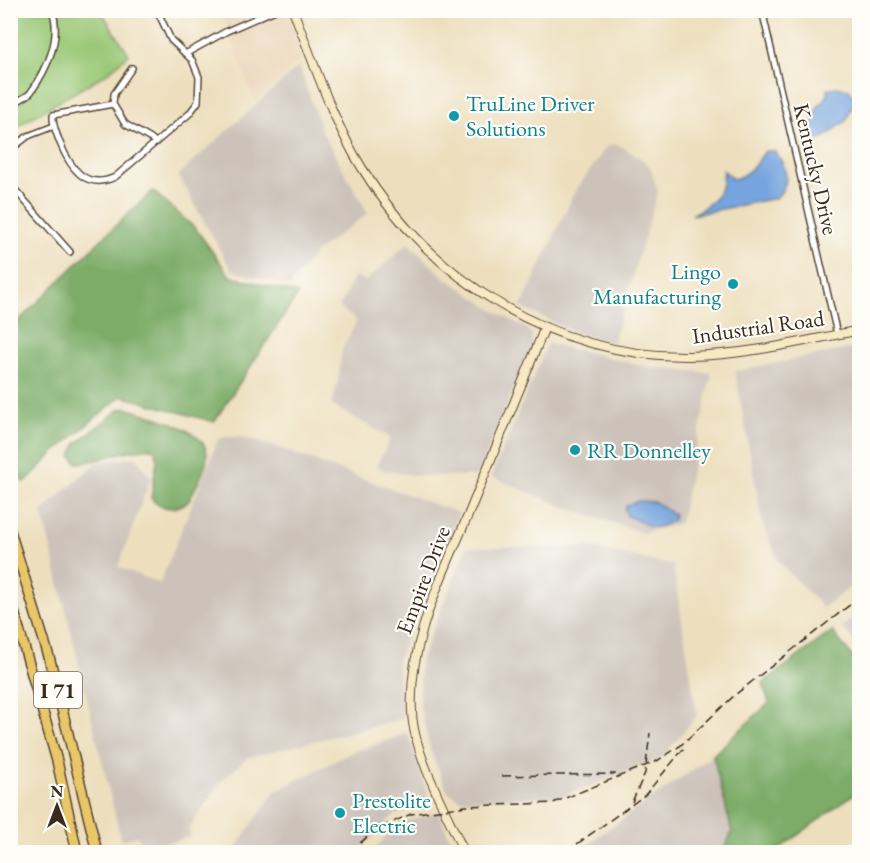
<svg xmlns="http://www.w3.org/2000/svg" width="870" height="863" font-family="'EB Garamond',serif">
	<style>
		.built { fill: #ead4b8 }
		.industrial { fill: #ccc2b9 }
		.green { fill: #9ac876; stroke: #6a794a; stroke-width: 1.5 }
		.forest { fill: #7bac67; stroke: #5b6b42; stroke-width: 1.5 }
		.water { fill: #74a4de; stroke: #58677e; stroke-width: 1.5 }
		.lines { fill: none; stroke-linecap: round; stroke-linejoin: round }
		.street-casing { stroke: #564536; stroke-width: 8 }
		.secondary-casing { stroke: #564536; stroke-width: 10 }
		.highway-casing { stroke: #564536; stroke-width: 12 }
		.street { stroke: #fff; stroke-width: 5 }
		.secondary { stroke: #f6e9c3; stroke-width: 8 }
		.highway { stroke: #e9c769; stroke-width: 9 }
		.rail { stroke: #3b2a1e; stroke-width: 1.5; stroke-dasharray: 9 4.5; stroke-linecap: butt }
		.culture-dot { fill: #0f9aa8; stroke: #fdfcf7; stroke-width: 2 }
		.labels { text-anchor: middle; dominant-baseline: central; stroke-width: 4.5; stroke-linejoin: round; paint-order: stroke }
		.shield { fill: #fdfcf7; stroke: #75695f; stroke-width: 1.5 }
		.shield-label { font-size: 21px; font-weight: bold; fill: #3b2a1e }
		.culture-label { font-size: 22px; fill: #0d838f; stroke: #fdfcf7; text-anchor: start }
		.street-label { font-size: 22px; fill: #3b2a1e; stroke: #fdfcf7 }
	</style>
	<rect width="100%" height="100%" fill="#fdfcf7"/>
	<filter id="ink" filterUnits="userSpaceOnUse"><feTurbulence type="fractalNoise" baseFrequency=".0167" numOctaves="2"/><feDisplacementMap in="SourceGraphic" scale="12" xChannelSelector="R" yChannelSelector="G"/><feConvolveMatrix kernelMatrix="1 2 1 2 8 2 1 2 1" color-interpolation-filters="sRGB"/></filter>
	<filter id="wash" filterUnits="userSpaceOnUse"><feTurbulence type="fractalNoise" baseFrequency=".008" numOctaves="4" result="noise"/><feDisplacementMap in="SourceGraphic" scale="24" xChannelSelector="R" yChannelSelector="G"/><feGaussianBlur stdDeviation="1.35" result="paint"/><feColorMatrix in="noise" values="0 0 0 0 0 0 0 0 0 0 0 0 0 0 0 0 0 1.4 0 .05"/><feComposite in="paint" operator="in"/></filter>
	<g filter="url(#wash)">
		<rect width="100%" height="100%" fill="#eddfbe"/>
		<!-- built -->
		<path class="built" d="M221,11h72l16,41 -54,50z"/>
		<!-- industrial -->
		<g class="industrial">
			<path d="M299,66l23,66 46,81 -53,40 -26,33 -57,-15 -54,-96z"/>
			<path d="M617,144l25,15 8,8 8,24 -45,152 -38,-10 -54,-26 53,-114 33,-47z"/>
			<path d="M408,243l36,34 49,33 35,19 4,7v9l-55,131h-56l-35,-5 -10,-5 15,-28 -60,-33 7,-24 4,-32 15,-28 -18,-14 16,-31 11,5z"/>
			<path d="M548,343l100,24 64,6 -32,150 -36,10 -79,-26 -74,-30z"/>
			<path d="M859,347v233l-36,28 -45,-47 -16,-41 -27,-149z"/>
			<path d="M225,437h14l22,5 198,71 -62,148 6,58 -156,39 -25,22 -33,48 1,9 -47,12 -5,-13 -17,4 -79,-328 55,-50 38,-5 16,20 -33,90 42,16 58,-143z"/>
			<path d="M467,547h122l84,18 24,150 -34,42 -100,39 -102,4 -14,-9 -16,-39 -11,-46v-46z"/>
			<path d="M859,613v35l-17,-21z"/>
			<path d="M408,733l22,69 -37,14 -35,36h-125l42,-61 78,-39z"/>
			<path d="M713,755l19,77 -9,20h-147z"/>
			<path d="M439,812l16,40h-84l29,-29z"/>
		</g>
		<!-- green -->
		<path class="green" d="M11,11h90l28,43 -23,20 -95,56z"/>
		<!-- forest -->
		<g class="forest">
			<path d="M153,191l43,38 34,47 68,18 -84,128 -93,-26 -67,57 -30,30 -13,-18v-137c47,-45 93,-93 142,-137z"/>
			<path d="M126,408c21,7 81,20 81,47 -1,16 -12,33 -19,47 -13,8 -27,9 -37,-4l6,-38 -2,-9 -4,-3c-10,2 -21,2 -30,5 -16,4 -27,10 -44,10l-6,-7 6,-13 43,-34z"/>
			<path d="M832,631l27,34v125l-84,62h-52l9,-20 -19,-77 56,-52 -6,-20z"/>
		</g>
		<!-- water -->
		<g class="water">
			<path d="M836,87l13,2 6,12 -9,20 -25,19 -12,-2 8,-30 10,-11 1,-8z"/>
			<path d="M765,151h9c14,15 17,33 2,47l-84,17c22,-14 31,-17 31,-45l10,9c15,-3 25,-16 32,-28z"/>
			<path d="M639,501l16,1 19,13 -1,5c-21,14 -24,4 -46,-4l-2,-7 2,-4z"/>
		</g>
	</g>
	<g filter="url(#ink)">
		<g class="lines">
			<!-- street casing -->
			<g class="street-casing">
				<g id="street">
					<path d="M762,10l75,324"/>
					<path d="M187,53l40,-22 48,-21"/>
					<path d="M113,104l-60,11c-1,10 4,19 7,28 10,24 25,48 55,34l74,-63 9,-12 1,-25 -7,-17 -21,-20 -14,-30"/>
					<path d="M113,104l12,20 31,18"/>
					<path d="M113,104l1,-10 18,-26"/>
					<path d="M10,105c7,-4 16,-7 21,-13 16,-22 31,-55 21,-82"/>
					<path d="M10,150l18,-14 26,-10"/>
					<path d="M10,184l60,68"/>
				</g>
			</g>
			<!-- secondary casing -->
			<g class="secondary-casing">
				<g id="secondary">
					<path d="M293,10c21,53 39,110 69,158 68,112 194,190 327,188 58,-1 114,-15 171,-26"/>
					<path d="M464,852c-17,-38 -51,-100 -52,-140 -4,-72 30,-135 57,-199 25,-62 51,-124 76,-186"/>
				</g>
			</g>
			<!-- highway casing -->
			<g class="highway-casing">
				<g id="highway">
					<path d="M10,531l40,129 47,192"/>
					<path d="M10,598l47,163 20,91"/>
				</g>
			</g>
			<!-- street -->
			<use href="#street" class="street"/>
			<!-- secondary -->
			<use href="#secondary" class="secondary"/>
			<!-- highway -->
			<use href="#highway" class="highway"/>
			<!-- rail -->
			<g class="rail">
				<path d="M502,776l114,-2"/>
				<path d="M632,802l13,-29 5,-40"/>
				<path d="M350,852l25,-22 36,-16 55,-8 87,-3 104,-42 23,-15 56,-52 124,-97"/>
				<path d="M566,852l79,-57 40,-48"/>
			</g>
		</g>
	</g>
	<!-- markers -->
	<g class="culture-dot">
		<circle cx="454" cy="116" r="6"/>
		<circle cx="733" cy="284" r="6"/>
		<circle cx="575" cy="450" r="6"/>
		<circle cx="340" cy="813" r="6"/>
	</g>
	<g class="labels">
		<!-- shield labels -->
		<rect class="shield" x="34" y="672" width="48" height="36" rx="4.5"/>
		<g class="shield-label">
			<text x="58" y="690">I 71</text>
		</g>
		<!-- culture labels -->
		<g class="culture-label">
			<text x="466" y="103">TruLine Driver<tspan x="466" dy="25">Solutions</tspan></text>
			<text x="721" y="271" text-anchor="end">Lingo<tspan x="721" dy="25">Manufacturing</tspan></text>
			<text x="587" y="450">RR Donnelley</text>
			<text x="352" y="800">Prestolite<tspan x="352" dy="25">Electric</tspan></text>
		</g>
		<!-- street labels -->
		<g class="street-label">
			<text transform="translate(816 169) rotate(77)">Kentucky Drive</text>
			<text transform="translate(758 327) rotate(-8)">Industrial Road</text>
			<text transform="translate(423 580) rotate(-69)">Empire Drive</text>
		</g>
	</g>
	<!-- margin -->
	<rect width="870" height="863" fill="none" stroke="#fdfcf7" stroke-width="36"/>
	<!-- north arrow -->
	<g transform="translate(57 806)" stroke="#fdfcf7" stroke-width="4.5" paint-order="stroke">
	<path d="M0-4.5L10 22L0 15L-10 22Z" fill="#3b2a1e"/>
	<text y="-9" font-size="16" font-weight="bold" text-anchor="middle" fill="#3b2a1e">N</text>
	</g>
</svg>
